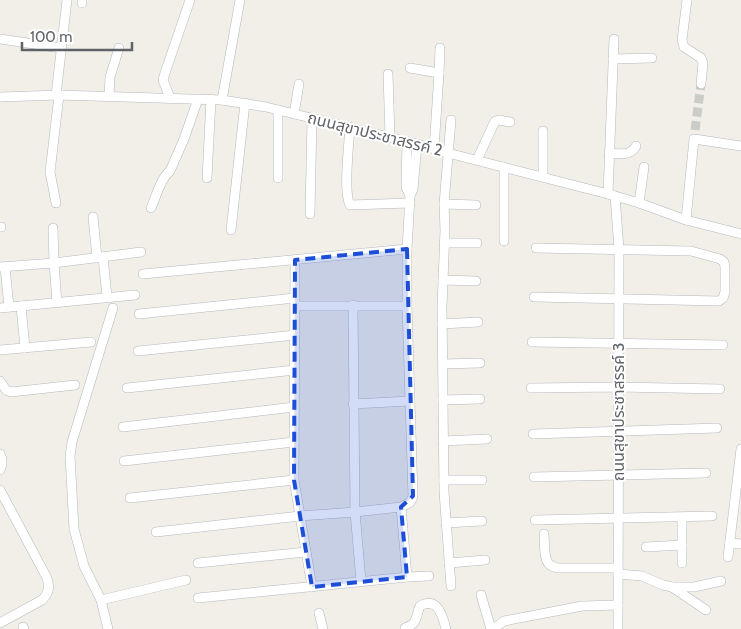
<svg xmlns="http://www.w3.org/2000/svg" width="741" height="629" font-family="Cabin,'Noto Sans Thai',sans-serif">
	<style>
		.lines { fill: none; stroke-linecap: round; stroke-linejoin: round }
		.minor-tunnel { stroke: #ccccc8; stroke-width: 9; stroke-dasharray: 9 4.5; stroke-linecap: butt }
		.minor-casing { stroke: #b5b8bc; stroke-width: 10 }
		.minor { stroke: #fff; stroke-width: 9 }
		.marked { fill: #1d4ed8; fill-opacity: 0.2; stroke: #1d4ed8; stroke-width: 4; stroke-dasharray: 10 6; stroke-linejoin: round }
		.labels { text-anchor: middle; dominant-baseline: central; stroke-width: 4; stroke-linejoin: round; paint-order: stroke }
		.street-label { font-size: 16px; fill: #5f6368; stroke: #fff }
	</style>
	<rect width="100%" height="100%" fill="#f1efe8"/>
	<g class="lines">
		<!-- minor-tunnel -->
		<path class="minor-tunnel" d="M695,130l6,-46"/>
		<!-- minor casing -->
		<g class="minor-casing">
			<g id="minor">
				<path d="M687,0l-5,40 2,7 17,11 2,5 -2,21"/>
				<path d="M82,3v-3"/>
				<path d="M0,39l61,9"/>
				<path d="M613,59l39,-1"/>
				<path d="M410,68l29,5 -5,76"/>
				<path d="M439,73l1,-25"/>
				<path d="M388,74l2,63"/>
				<path d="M56,95l11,-95"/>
				<path d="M109,96l1,-19 9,-29"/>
				<path d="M0,97l59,-2 163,5 44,7 151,37 31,9 160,41 31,9 47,17 55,14"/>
				<path d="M170,98l-7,-18 2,-7 25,-73"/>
				<path d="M222,100l18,-100"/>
				<path d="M294,114l5,-30"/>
				<path d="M451,120l-7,84 1,26 -3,77 2,185 7,94"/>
				<path d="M350,127c-1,17 -7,65 0,78l60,-2"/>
				<path d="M543,131v46"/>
				<path d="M407,142l-1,45 4,9"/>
				<path d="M609,153c10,1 22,3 27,-7"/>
				<path d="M477,160l18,-39 4,-1 11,2"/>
				<path d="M207,178l4,-79"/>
				<path d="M278,178v-68"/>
				<path d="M608,194l6,-155"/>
				<path d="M615,196l4,53 -1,380"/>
				<path d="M56,203l-6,-31 9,-77"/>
				<path d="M639,203l5,-36"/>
				<path d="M444,204l32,1"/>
				<path d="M151,208c5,-11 9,-29 19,-37l14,-32 14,-40"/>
				<path d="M310,214l2,-96"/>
				<path d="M93,217l4,41"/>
				<path d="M686,220l8,-81 47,7"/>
				<path d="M0,227h1"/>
				<path d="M53,228l1,35 3,40"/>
				<path d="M231,230l14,-127"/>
				<path d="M504,241v-74"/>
				<path d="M444,243h33"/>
				<path d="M103,257l4,40"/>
				<path d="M295,260l-1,220 18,107"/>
				<path d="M0,267l54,-4 87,-11"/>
				<path d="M5,267l4,40"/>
				<path d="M143,274l264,-25"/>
				<path d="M443,280l33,1"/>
				<path d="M534,297l185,4 4,-3 2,-6v-25l-1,-5 -4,-3 -29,-8 -155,-3"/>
				<path d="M353,305l2,207 6,69"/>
				<path d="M21,306l4,42"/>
				<path d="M295,306h112"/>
				<path d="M0,308l135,-13"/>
				<path d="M139,314l156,-16"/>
				<path d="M442,324l36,-2"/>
				<path d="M532,342l191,3"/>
				<path d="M0,350l91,-8"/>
				<path d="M138,351l157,-16"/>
				<path d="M443,364l37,-1"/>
				<path d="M0,381l6,9 5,2 64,-7"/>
				<path d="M127,388l168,-18"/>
				<path d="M531,388l88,-1 101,2"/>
				<path d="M443,400l37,-1"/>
				<path d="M353,404l57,-3"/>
				<path d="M123,427l171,-20"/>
				<path d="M533,434l184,-6"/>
				<path d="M443,441l44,-2"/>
				<path d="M0,454c3,6 3,10 0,16"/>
				<path d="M124,461l170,-19"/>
				<path d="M534,477l172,-4"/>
				<path d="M444,480h38"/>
				<path d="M0,490l47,88c3,9 2,15 -5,22l-42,23"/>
				<path d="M130,498l164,-18"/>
				<path d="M401,507l6,70"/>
				<path d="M682,518v45"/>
				<path d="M535,520l177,-4"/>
				<path d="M446,523l36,-2"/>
				<path d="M156,532l144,-16 55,-4 46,-5 8,-4 2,-2 2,-5 -6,-190v-57l3,-53 3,-7 4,-45"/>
				<path d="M544,534c1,8 -1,24 5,30 2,2 5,3 8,4h61"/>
				<path d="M730,543l11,1"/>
				<path d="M646,547l36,-2"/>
				<path d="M728,557l13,-108"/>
				<path d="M198,563l108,-11"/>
				<path d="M449,563l36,-3"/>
				<path d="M618,574l24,2 21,9 9,2h22l27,-6"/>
				<path d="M672,587l34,23"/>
				<path d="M481,595l10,34"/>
				<path d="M198,598l209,-21 22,-1"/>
				<path d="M101,600l85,-20"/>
				<path d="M319,613l4,16"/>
				<path d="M23,627l1,2"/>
				<path d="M405,628c14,-5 10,-11 15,-22 18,-10 23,11 26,23"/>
				<path d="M108,629l-7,-29 -17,-34 -10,-37 -4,-73 2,-14 41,-134"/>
				<path d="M493,629l11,-8 78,-15 36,-1"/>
			</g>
		</g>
		<!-- minor -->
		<use href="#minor" class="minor"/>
	</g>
	<!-- marked area -->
	<path class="marked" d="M407,249l6,247 -12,11 6,70 -95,10 -18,-107 1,-220z"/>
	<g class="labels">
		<!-- street labels -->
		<g class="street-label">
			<text transform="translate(375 134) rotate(14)">ถนนสุขาประชาสรรค์ 2</text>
			<text transform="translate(618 412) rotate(-90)">ถนนสุขาประชาสรรค์ 3</text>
		</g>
	</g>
	<!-- scale -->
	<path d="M22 42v8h110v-8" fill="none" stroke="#5f6368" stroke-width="2.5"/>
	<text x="30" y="42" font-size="15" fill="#5f6368" stroke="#ffffff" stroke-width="4" paint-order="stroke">100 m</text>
</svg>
